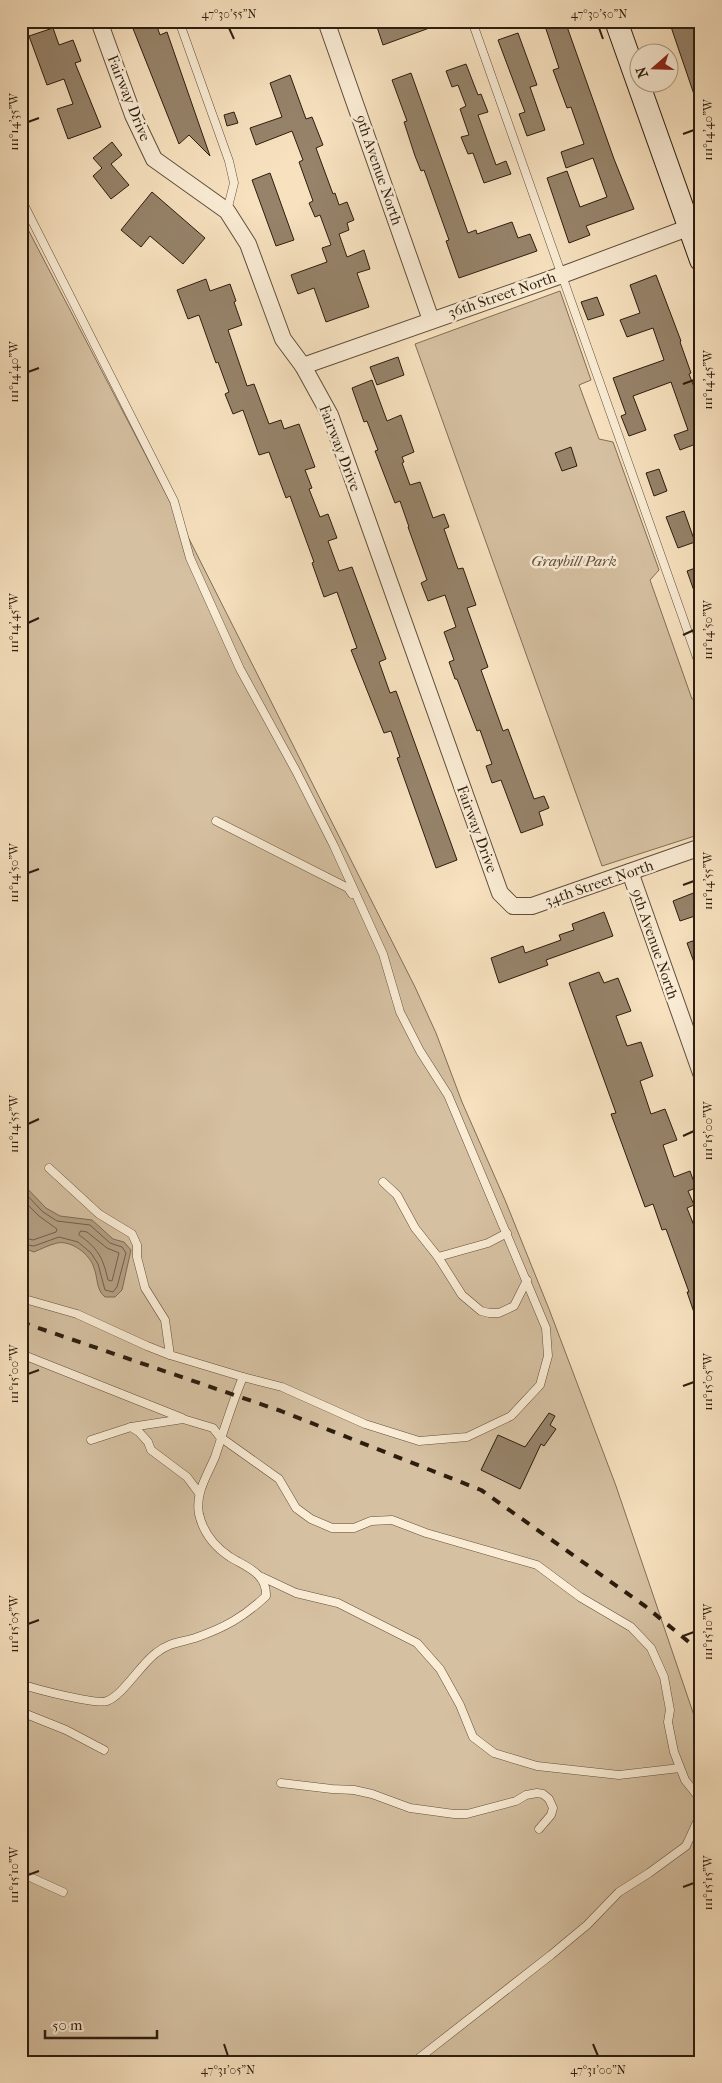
<svg xmlns="http://www.w3.org/2000/svg" width="722" height="2083" font-family="'IM FELL French Canon',serif">
	<style>
		.green { fill: #d5c0a1; stroke: #816e58 }
		.water { fill: #b29e83; stroke: #7d6a54 }
		.lines { fill: none; stroke-linecap: round; stroke-linejoin: round }
		.shore { stroke: #705e48; stroke-width: 1 }
		.building { fill: #96836a; stroke: #2d1d0e }
		.lane-casing { stroke: #604e3a; stroke-width: 9 }
		.street-casing { stroke: #604e3a; stroke-width: 18 }
		.secondary-casing { stroke: #2d1d0e; stroke-width: 24 }
		.lane { stroke: #faecd5; stroke-width: 8 }
		.street { stroke: #faecd5; stroke-width: 16 }
		.secondary { stroke: #faecd5; stroke-width: 22 }
		.rail { stroke: #2d1d0e; stroke-width: 4; stroke-dasharray: 9 9; stroke-linecap: butt }
		.ticks { fill: none; stroke: #2d1d0e; stroke-width: 2 }
		.labels { text-anchor: middle; dominant-baseline: central; stroke-width: 5; stroke-linejoin: round; paint-order: stroke }
		.street-label { font-size: 15px; fill: #2d1d0e; stroke: #faecd5 }
		.park-label { font-size: 15px; font-style: italic; fill: #5f4e3a; stroke: #faecd5 }
		.neatline { fill: none; stroke: #2d1d0e; stroke-width: 2 }
		.ticks-label { font-size: 12px; text-anchor: middle; fill: #2d1d0e }
	</style>
	<rect width="100%" height="100%" fill="#f7e1bf"/>
	<filter id="stains"><feTurbulence type="fractalNoise" baseFrequency=".004" numOctaves="4"/><feColorMatrix values="0 0 0 0 .2 0 0 0 0 .09 0 0 0 0 .02 0 0 0 .5 -.17"/></filter>
	<radialGradient id="worn" r=".72"><stop offset=".6" stop-color="#630" stop-opacity="0"/><stop offset="1" stop-color="#630" stop-opacity=".3"/></radialGradient>
	<!-- green -->
	<g class="green">
		<path d="M21,216l157,301 237,470 21,46 26,69 43,98 44,109 67,177 85,250v326h-680z"/>
		<path d="M560,291l31,89 -12,5 20,54 14,3 46,128 -9,10 42,119h9v135l-99,32 -187,-522z"/>
	</g>
	<!-- water -->
	<path class="water" d="M21,1182l25,26 14,8 32,4 21,19 11,3 7,8 -9,40 -7,7h-10c-9,-7 -7,-19 -11,-29 -4,-14 -23,-28 -37,-25 -8,2 -16,6 -23,9l-13,-5z"/>
	<g class="lines">
		<!-- shore -->
		<g class="shore">
			<path d="M21,1189l22,23 14,9 33,4 20,18 12,4 4,6 -9,34 -4,5 -8,-2 -7,-26 -7,-11 -13,-11 -19,-5 -25,9 -13,-2"/>
			<path d="M21,1198l18,18 18,13 -1,3 -23,8 -12,-3"/>
			<path d="M81,1231l6,1 20,16 12,5 -7,28 -4,-1c-5,-22 -10,-32 -29,-45z"/>
		</g>
	</g>
	<!-- building -->
	<g class="building">
		<path d="M130,21h25l5,14 7,-3 43,124 -21,-21 -10,9z"/>
		<path d="M382,21h61v2l-60,22 -7,-21z"/>
		<path d="M559,21h6l49,138 20,50 -48,17 4,9 -21,8 -22,-65 20,-7 13,36 27,-10 -14,-39 -27,10 -5,-16 23,-8 -13,-37 -4,1 -14,-38 6,-2 -14,-42z"/>
		<path d="M669,21h26l6,16v9l-4,1 4,12v49l-2,1z"/>
		<path d="M53,28l6,17 14,-5 8,21 -6,2 26,64 -33,12 -11,-30 16,-5 -9,-25 -17,6 -18,-49z"/>
		<path d="M518,33l19,52 -7,2 15,43 -18,6 -8,-22 6,-2 -27,-72z"/>
		<path d="M466,64l12,31 3,-1 7,18 -10,3 18,50 10,-4 5,13 -27,9 -11,-30 -5,1 -7,-17 8,-2 -9,-26 6,-3 -8,-21 -6,2 -6,-16z"/>
		<path d="M411,73l57,160 8,-3 1,4 35,-12 6,16 12,-4 7,17 -78,27 -13,-37 3,-1 -25,-70 -3,1 -6,-15 -11,-34 3,-1 -15,-41z"/>
		<path d="M290,75l16,44 6,-2 11,28 -7,3 17,46 2,-1 4,12 8,-3 7,18 -7,3 2,7 -10,4 8,23 17,-7 6,19 -13,4 12,34 -43,15 -12,-34 -16,6 -7,-19 36,-13 -5,-14 9,-3 -11,-30 -5,2 -6,-14 4,-2 -14,-39 4,-2 -11,-29 -36,14 -6,-17 32,-11 -12,-34z"/>
		<path d="M234,112l4,11 -11,3 -3,-11z"/>
		<path d="M112,142l10,13 -11,9 18,21 -18,14 -18,-23 9,-8 -9,-10z"/>
		<path d="M270,173l24,67 -18,6 -24,-66z"/>
		<path d="M152,192l53,46 -22,26 -33,-28 -9,11 -20,-17z"/>
		<path d="M656,275l25,66 -1,1 11,31 -2,1 12,31v37l-21,8 -6,-15 14,-5 -17,-48 -38,14 13,34 -17,6 -8,-20 5,-2 -13,-36 51,-18 -11,-32 -26,9 -7,-17 20,-7 -10,-28z"/>
		<path d="M206,279l4,12 20,-7 6,17 -2,1 8,23 -14,5 19,56 7,-2 15,40 12,-4 3,9 15,-5 16,43 -10,3 7,18 -3,1 11,28 8,-3 9,24 -9,3 11,30 13,-4 34,92 -7,3 11,31 6,-2 61,169 -21,8 -39,-110 3,-1 -9,-26 -7,2 -33,-83 6,-2 -20,-56 -13,5 -12,-34 2,-1 -24,-66 -4,2 -17,-46 -10,3 -16,-45 -10,4 -8,-20 4,-2 -11,-30 -2,1 -17,-48 -11,4 -11,-29z"/>
		<path d="M597,297l7,18 -16,5 -7,-18z"/>
		<path d="M398,357l6,18 -27,10 -7,-18z"/>
		<path d="M372,380l15,41 14,-6 13,37 -12,5 2,5 -2,1 8,22 10,-3 13,36 11,-4 5,13 -5,2 14,40 5,-1 13,37 -9,3 21,59 -7,3 22,61 5,-2 26,70 10,-3 5,12 -10,4 4,13 -22,8 -20,-53 -9,3 -6,-17 6,-2 -12,-34 -3,1 -20,-52h-2l-6,-17 5,-2 -10,-28 12,-5 -11,-32 -17,6 -7,-18 6,-3 -19,-53h1l-9,-26 -5,2 -20,-52 3,-1 -11,-29 -3,1 -12,-34z"/>
		<path d="M571,447l6,19 -15,5 -7,-18z"/>
		<path d="M659,469l8,22 -13,5 -8,-23z"/>
		<path d="M684,511l11,31 -17,6 -12,-31z"/>
		<path d="M701,566v39h-2l-12,-34z"/>
		<path d="M701,890v24l-21,7 -7,-20z"/>
		<path d="M604,912l9,24 -67,24 2,5 -49,18 -8,-25 32,-12 2,7 36,-13 -2,-5 15,-5 -2,-6z"/>
		<path d="M701,938v38h-2l-12,-33z"/>
		<path d="M599,972l5,11 14,-5 13,33 -15,5 11,30 14,-4 12,34 -13,5 11,33 14,-5 12,31 -14,5 11,32 16,-6 6,17 -8,3 6,14 -7,3 14,35v84h-2l-12,-35h2l-23,-63 -4,1 -9,-26 -8,3 -34,-93 5,-1 -47,-130z"/>
		<path d="M549,1413l6,3 -5,9 6,4 -12,17 -3,-2 -21,45 -39,-19 17,-35 27,12z"/>
	</g>
	<g class="lines">
		<!-- lane casing -->
		<g class="lane-casing">
			<g id="lane">
				<path d="M179,21l50,140 5,22 -7,28"/>
				<path d="M472,21l229,648"/>
				<path d="M21,199l153,302 16,57 50,111 56,102 38,75 49,108 17,58 20,39 28,44 98,233 2,28 -8,29 -29,31 -44,21 -48,4 -54,-17 -83,-37 -39,-10 -73,-22 -5,-35 -20,-32 -8,-31v-12l-5,-11 -33,-20 -50,-46"/>
				<path d="M216,821l132,67 4,6"/>
				<path d="M383,1182l14,13 18,33 23,29 24,38 19,16 8,2h10l15,-7 13,-26"/>
				<path d="M438,1257l50,-14 19,-10"/>
				<path d="M21,1298l56,16 70,32 23,9"/>
				<path d="M21,1354l161,64"/>
				<path d="M131,1427l52,-8 30,9 7,9 59,42 17,29 15,11 21,9h22l17,-7 21,-1 34,13 111,32 43,32 51,30 20,21 13,29 6,33 -2,12 6,30 11,28 16,20"/>
				<path d="M91,1440l40,-13 8,5 9,10 3,8 36,27 12,16"/>
				<path d="M262,1577l34,16 42,10 79,40 23,26 20,36 13,32 21,16 43,13 82,9 61,-7"/>
				<path d="M21,1684c14,5 75,21 86,17 16,-6 34,-37 49,-48 14,-11 23,-10 39,-15 29,-10 49,-21 71,-42 1,-23 -20,-29 -36,-39 -15,-10 -27,-25 -31,-43 -4,-21 8,-38 16,-57 9,-27 17,-54 28,-80"/>
				<path d="M21,1712l45,18 38,20"/>
				<path d="M281,1783l51,6 22,1 18,4 38,14 44,6h13l49,-13 10,-6 11,-2 6,1 6,5 4,9 -2,7 -12,14"/>
				<path d="M21,1875l11,3 31,14"/>
				<path d="M414,2062l137,-107 36,-30 32,-33 30,-19 37,-27 12,-26 1,-22"/>
			</g>
		</g>
		<!-- street casing -->
		<g class="street-casing">
			<g id="street">
				<path d="M99,21l34,94 21,44 73,52 21,33 35,95 20,27 27,49 170,478 13,13h19l169,-59"/>
				<path d="M326,21l105,299"/>
				<path d="M303,366l259,-91 139,-52"/>
				<path d="M630,872l71,201"/>
			</g>
		</g>
		<!-- secondary casing -->
		<g class="secondary-casing">
			<path id="secondary" d="M616,21l85,239"/>
		</g>
		<!-- lane -->
		<use href="#lane" class="lane"/>
		<!-- street -->
		<use href="#street" class="street"/>
		<!-- secondary -->
		<use href="#secondary" class="secondary"/>
		<!-- rail -->
		<path class="rail" d="M21,1322l260,89 200,79 164,116 56,46"/>
	</g>
	<!-- ticks -->
	<path class="ticks" d="M229,28l5,11M599,28l4,11M28,122l11,-4M683,134l11,-4M28,372l11,-4M683,384l11,-4M28,623l11,-5M683,635l11,-5M28,873l11,-4M683,885l11,-4M28,1124l11,-5M683,1136l11,-5M28,1374l11,-4M683,1386l11,-4M28,1624l11,-4M683,1636l11,-4M28,1875l11,-4M683,1887l11,-4M224,2044l4,12M593,2044l5,12"/>
	<g class="labels">
		<!-- street labels -->
		<g class="street-label">
			<text transform="translate(129 98) rotate(68)">Fairway Drive</text>
			<text transform="translate(379 170) rotate(71)">9th Avenue North</text>
			<text transform="translate(502 295) rotate(-19)">36th Street North</text>
			<text transform="translate(340 448) rotate(69)">Fairway Drive</text>
			<text transform="translate(477 829) rotate(70)">Fairway Drive</text>
			<text transform="translate(599 883) rotate(-19)">34th Street North</text>
			<text transform="translate(655 944) rotate(71)">9th Avenue North</text>
		</g>
		<!-- park labels -->
		<g class="park-label">
			<text x="574" y="561">Graybill Park</text>
		</g>
	</g>
	<!-- margin -->
	<rect width="722" height="2083" fill="none" stroke="#f7e1bf" stroke-width="55"/>
	<!-- north arrow -->
	<g transform="translate(654 68) rotate(250)"><circle r="24" fill="#faecd5" stroke="#a89985"/>
	<path d="M0-4L9 19L0 12L-9 19Z" fill="#8f2418"/>
	<text y="-8" font-size="14" font-weight="bold" text-anchor="middle" fill="#2d1d0e">N</text>
	</g>
	<!-- scale -->
	<path d="M45 2030v8h112v-8" fill="none" stroke="#2d1d0e" stroke-width="2.5"/>
	<text x="52" y="2030" font-size="15" fill="#2d1d0e" stroke="#faecd5" stroke-width="4" paint-order="stroke">50 m</text>
	<rect x="28" y="28" width="666" height="2028" class="neatline"/>
	<g class="ticks-label">
		<text x="229" y="18">47°30'55"N</text>
		<text x="599" y="18">47°30'50"N</text>
		<text transform="translate(14 122) rotate(-90)" y="4">111°14'35"W</text>
		<text transform="translate(708 130) rotate(-90)" y="4">111°14'40"W</text>
		<text transform="translate(14 372) rotate(-90)" y="4">111°14'40"W</text>
		<text transform="translate(708 380) rotate(-90)" y="4">111°14'45"W</text>
		<text transform="translate(14 623) rotate(-90)" y="4">111°14'45"W</text>
		<text transform="translate(708 630) rotate(-90)" y="4">111°14'50"W</text>
		<text transform="translate(14 873) rotate(-90)" y="4">111°14'50"W</text>
		<text transform="translate(708 881) rotate(-90)" y="4">111°14'55"W</text>
		<text transform="translate(14 1124) rotate(-90)" y="4">111°14'55"W</text>
		<text transform="translate(708 1131) rotate(-90)" y="4">111°15'00"W</text>
		<text transform="translate(14 1374) rotate(-90)" y="4">111°15'00"W</text>
		<text transform="translate(708 1382) rotate(-90)" y="4">111°15'05"W</text>
		<text transform="translate(14 1624) rotate(-90)" y="4">111°15'05"W</text>
		<text transform="translate(708 1632) rotate(-90)" y="4">111°15'10"W</text>
		<text transform="translate(14 1875) rotate(-90)" y="4">111°15'10"W</text>
		<text transform="translate(708 1883) rotate(-90)" y="4">111°15'15"W</text>
		<text x="228" y="2074">47°31'05"N</text>
		<text x="598" y="2074">47°31'00"N</text>
	</g>
	<rect width="100%" height="100%" filter="url(#stains)"/>
	<rect width="100%" height="100%" fill="url(#worn)"/>
</svg>
